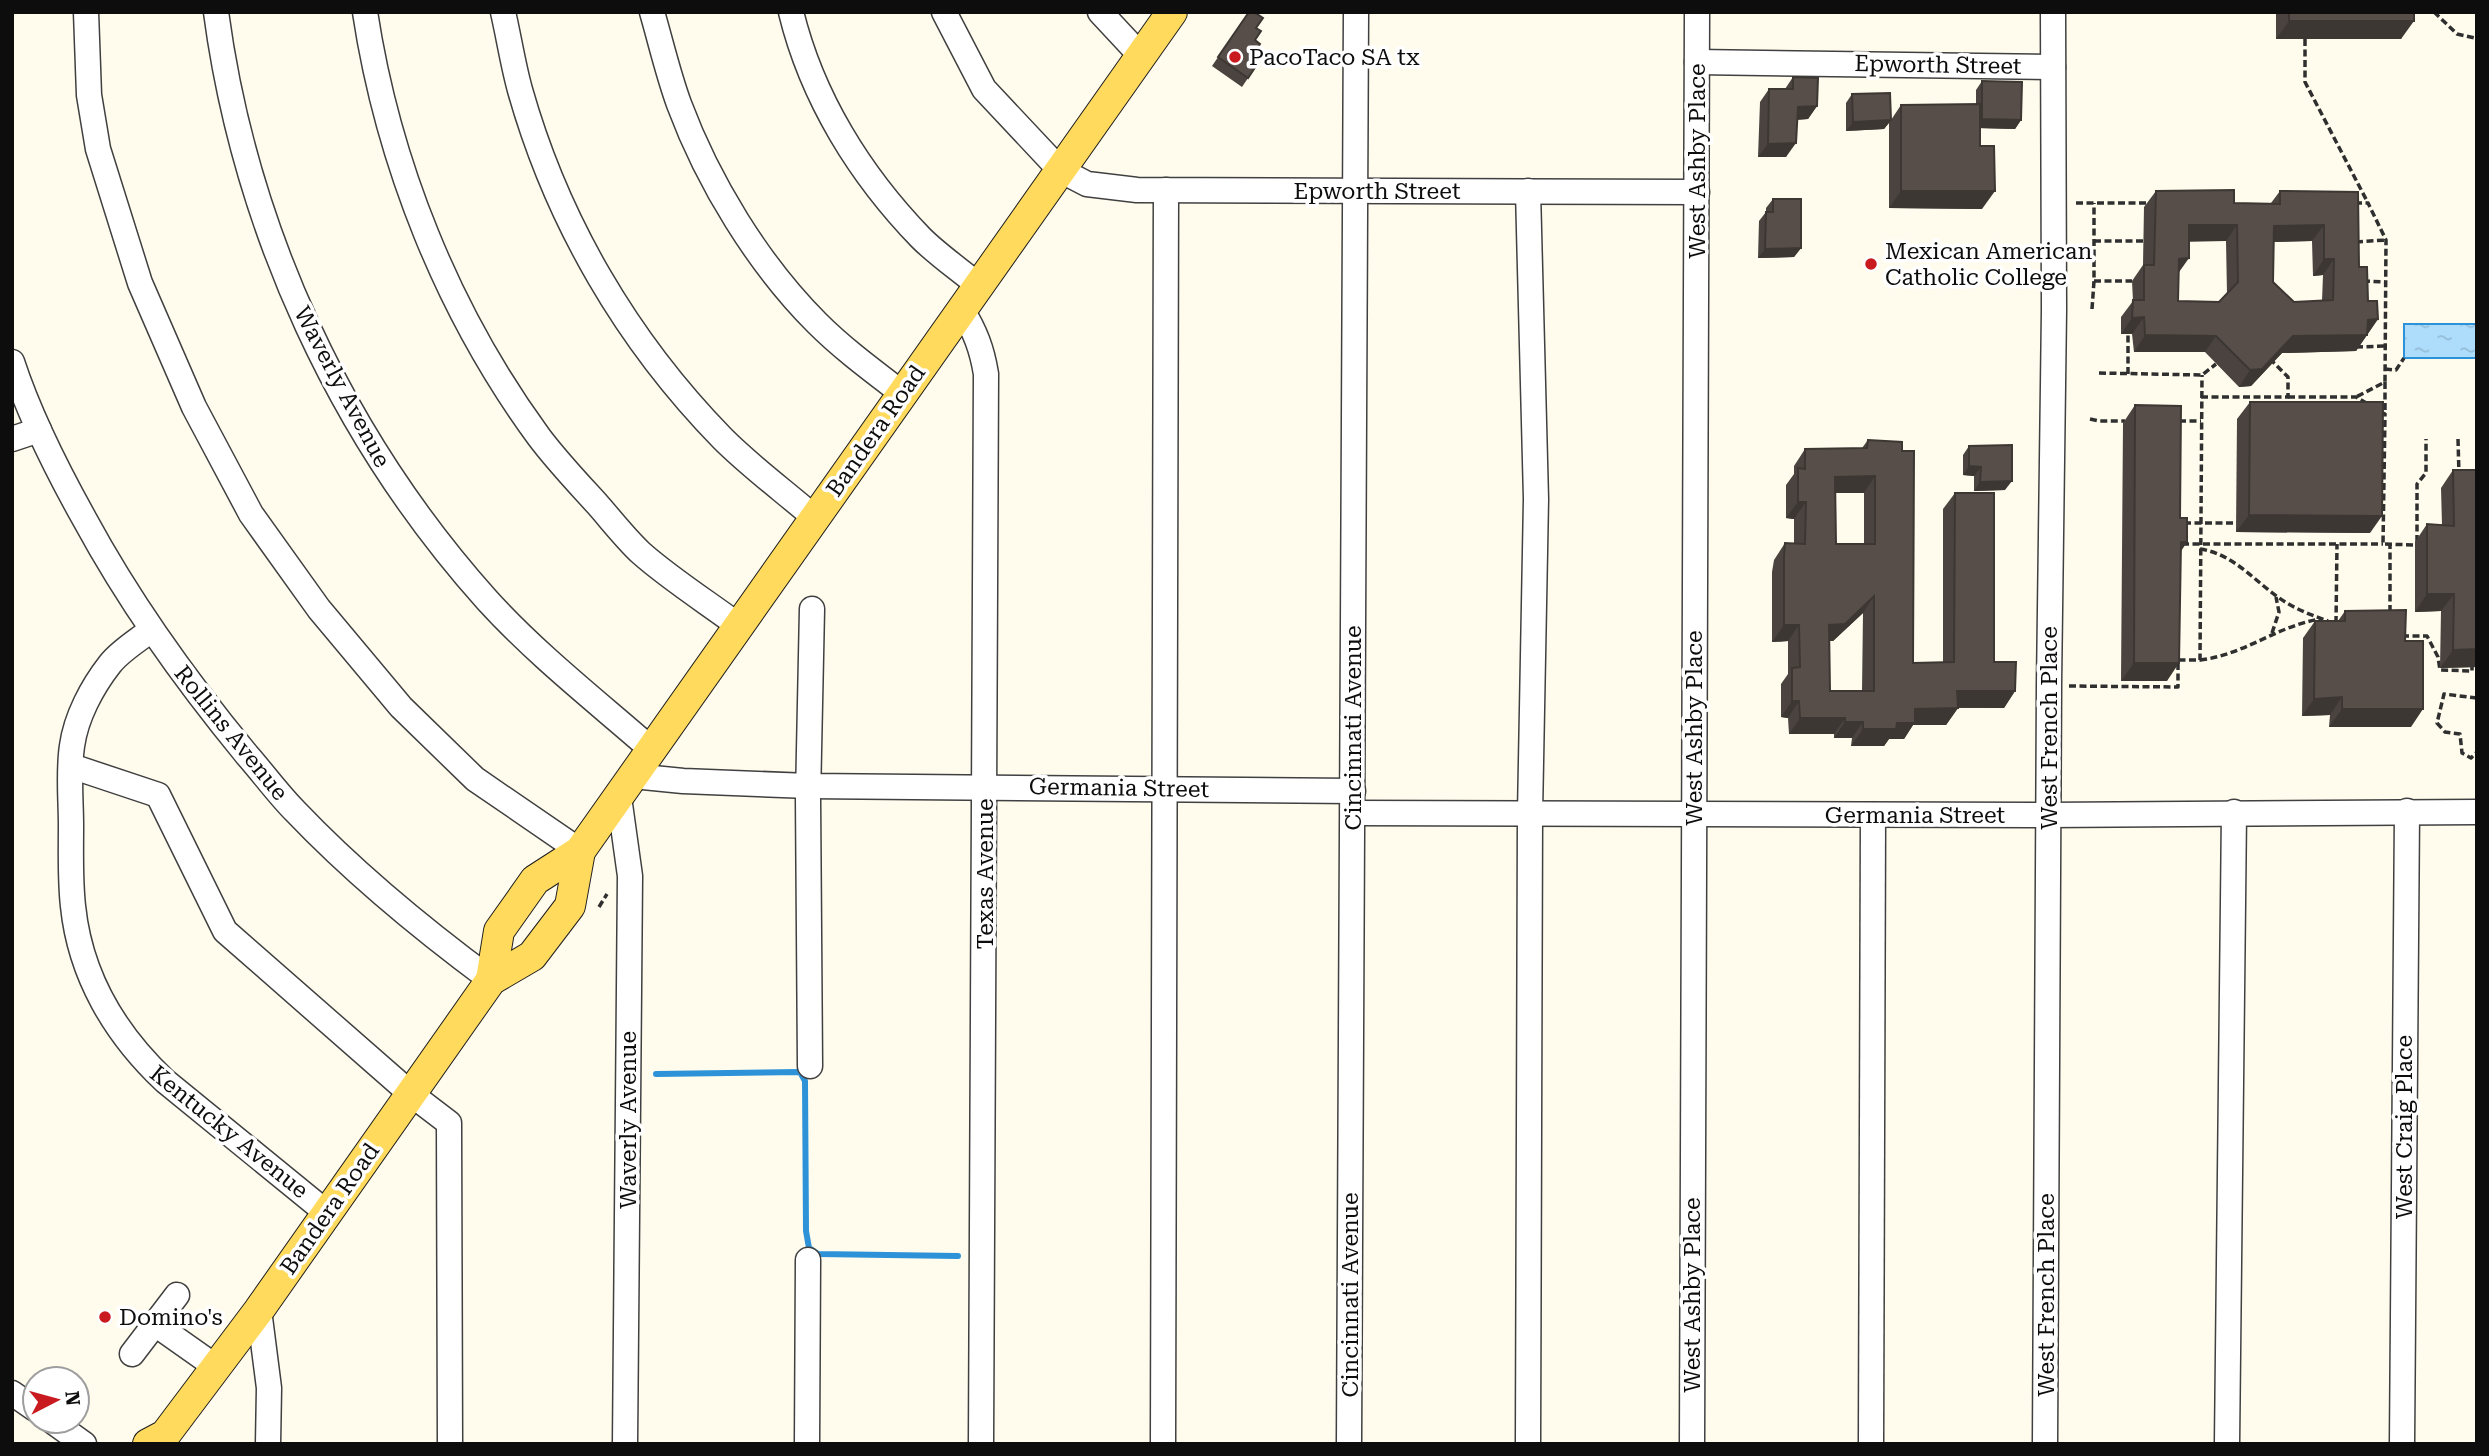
<svg xmlns="http://www.w3.org/2000/svg" width="2489" height="1456" font-family="'Roboto Serif',serif">
	<style>
		.water { fill: url(#water-ripples); stroke: #2e92d8; stroke-width: 2 }
		.lines { fill: none; stroke-linecap: round; stroke-linejoin: round }
		.stream { stroke: #2e92d8; stroke-width: 6 }
		.minor-casing { stroke: #404040; stroke-width: 27 }
		.major-casing { stroke: #1e1e1e; stroke-width: 32 }
		.path { stroke: #2f2f2f; stroke-width: 3.5; stroke-dasharray: 7 3.5; stroke-linecap: butt }
		.minor { stroke: #fff; stroke-width: 24 }
		.major { stroke: #ffda5d; stroke-width: 30 }
		.wall { fill: #4b433f; fill-rule: evenodd }
		.shaded-wall { fill: #3d3733 }
		.building { fill: #574e49; stroke: #3d3733; stroke-width: 2; fill-rule: evenodd }
		.poi-dot { fill: #c91a20; stroke: #fff; stroke-width: 2.5 }
		.labels { text-anchor: middle; dominant-baseline: central; stroke-width: 7; stroke-linejoin: round; paint-order: stroke }
		.poi-label { font-size: 23px; fill: #0d0d0d; stroke: #fff; text-anchor: start }
		.street-label { font-size: 23px; fill: #0d0d0d; stroke: #fff }
	</style>
	<defs>
		<pattern id="water-ripples" width="26" height="14" patternUnits="userSpaceOnUse" patternTransform="scale(1.75)"><rect width="26" height="14" fill="#adddfb"/><path d="M2 4q2-2 4 0t4 0M15 11q2-2 4 0t4 0" fill="none" stroke="#94bcd6"/></pattern>
	</defs>
	<rect width="100%" height="100%" fill="#fffced"/>
	<!-- water -->
	<rect class="water" x="2404" y="324" width="73" height="34"/>
	<g class="lines">
		<!-- stream -->
		<path class="stream" d="M656,1074l144,-2 5,9 1,150 3,17 9,6 140,2"/>
		<!-- minor casing -->
		<g class="minor-casing">
			<g id="minor">
				<path d="M86,12l3,83 9,54 42,134 54,124 57,107 68,95 82,98 74,72 105,72"/>
				<path d="M216,12c29,217 125,425 271,588 50,55 109,101 165,150"/>
				<path d="M365,12c23,151 83,301 174,425 18,24 39,46 59,68 14,16 28,34 43,48 28,25 67,50 98,73"/>
				<path d="M503,12c6,26 10,53 17,78 37,131 107,251 203,349 28,28 62,53 92,79"/>
				<path d="M652,12c9,31 16,62 27,92 29,78 79,160 138,219 26,26 56,48 86,71"/>
				<path d="M791,12c21,86 69,163 130,226 17,17 39,32 58,48"/>
				<path d="M944,12l40,77 76,81 27,14 50,6 560,2"/>
				<path d="M1100,12l41,44"/>
				<path d="M1697,62l356,5"/>
				<path d="M1528,191l8,308 -6,315 -2,630"/>
				<path d="M962,310c13,21 20,39 24,64l-5,1070"/>
				<path d="M12,362c18,55 45,108 73,158 46,85 101,161 162,235 16,18 31,39 48,56 60,63 127,118 196,169"/>
				<path d="M12,439l27,-9"/>
				<path d="M151,630c-14,11 -31,21 -41,34 -18,23 -34,53 -38,82 -4,26 -1,54 -1,80 0,26 -1,53 2,80 7,69 42,128 92,175l162,132"/>
				<path d="M71,766l87,29 67,136 186,163 38,29 1,321"/>
				<path d="M633,776l50,5 126,5 544,5"/>
				<path d="M619,797l11,79 -5,568"/>
				<path d="M1353,813l695,2 429,-3"/>
				<path d="M810,1066l-2,-268 4,-189"/>
				<path d="M259,1310l10,78 -1,56"/>
				<path d="M155,1324l61,43"/>
				<path d="M132,1354l45,-59"/>
				<path d="M12,1393l23,16"/>
				<path d="M52,1421l32,23"/>
				<path d="M807,1444l1,-184"/>
				<path d="M1163,1444l3,-1254"/>
				<path d="M1349,1444l7,-1432"/>
				<path d="M1692,1444l5,-1432"/>
				<path d="M1871,1444l2,-629"/>
				<path d="M2045,1444l4,-759 5,-375 -1,-298"/>
				<path d="M2227,1444l7,-632"/>
				<path d="M2402,1444l5,-633"/>
			</g>
		</g>
		<!-- major casing -->
		<g class="major-casing">
			<g id="major">
				<path d="M491,980l8,-49 36,-51 45,-29 592,-839"/>
				<path d="M148,1444l17,-9 94,-125 232,-330 41,-24 38,-50 10,-55"/>
			</g>
		</g>
		<!-- path -->
		<g class="path">
			<path d="M2434,12l23,22 18,4"/>
			<path d="M2305,39v43l63,121"/>
			<path d="M2076,203h73"/>
			<path d="M2355,203h13l18,37 -1,142 -29,15"/>
			<path d="M2094,241h50"/>
			<path d="M2356,242l30,-2"/>
			<path d="M2094,281h38"/>
			<path d="M2363,281l22,1"/>
			<path d="M2092,309l2,-28v-78"/>
			<path d="M2356,347l29,-1"/>
			<path d="M2385,369l11,1 8,-12"/>
			<path d="M2099,373l103,2 14,-11"/>
			<path d="M2128,374v-40"/>
			<path d="M2385,382v32"/>
			<path d="M2201,397h87v-20l-15,-15"/>
			<path d="M2288,397h68l12,7"/>
			<path d="M2381,412l4,2 -2,130 32,1"/>
			<path d="M2090,419l9,2h26"/>
			<path d="M2179,421h22"/>
			<path d="M2458,439l1,36"/>
			<path d="M2184,523h52"/>
			<path d="M2417,542v-58l9,-11v-34"/>
			<path d="M2182,544h201"/>
			<path d="M2200,549c36,5 58,37 87,54 13,8 27,13 41,18"/>
			<path d="M2390,612v-67"/>
			<path d="M2336,623l1,-79"/>
			<path d="M2272,633l7,-21 -3,-15"/>
			<path d="M2402,636h25l11,21 2,13 32,1v-4"/>
			<path d="M2200,660c44,-5 77,-34 120,-41"/>
			<path d="M2069,686l109,1v-27h22l2,-285"/>
			<path d="M2477,698l-33,-4 -7,29 8,9 15,2 2,19 9,5 6,-6"/>
			<path d="M599,907l8,-13"/>
		</g>
		<!-- minor -->
		<use href="#minor" class="minor"/>
		<!-- major -->
		<use href="#major" class="major"/>
	</g>
	<!-- wall -->
	<g class="wall">
		<path d="M1249,12l7,16 -5,31 7,4 -16,24 -30,-21z"/>
		<path d="M2276,12h138l-13,27h-125z"/>
		<path d="M1793,77l24,29 -9,13 -11,1 -11,37h-28l2,-55 9,-13h16z"/>
		<path d="M1982,81l39,39 -6,9 -35,-1 2,81 -93,-1v-85l-5,6 -38,2v-28l6,-9 39,26 10,-15 75,-1v-14z"/>
		<path d="M2156,191l78,12h37l9,-12 78,1 1,75 9,34 10,18 -22,32 -74,2 -31,33 -12,1 -34,-35h-71l-2,-18h-11v-17l12,-16 -1,-20 11,-16 1,-58zM2189,241h37l1,53 -8,8 -41,-1 1,-29zM2312,241l1,35 10,-1 -1,26 -28,1 -21,-20 1,-40z"/>
		<path d="M1773,199l28,49 -7,9 -36,1 1,-37 7,-9v-4z"/>
		<path d="M2250,402l120,131 -134,-1 1,-113z"/>
		<path d="M2135,405l45,113 7,24 -7,10 -13,129h-46l2,-258z"/>
		<path d="M1868,440l34,11 11,212h30v-154l12,-16 39,169 21,29 -11,17h-46l-12,17h-33l-9,14h-15l-5,7h-33l1,-8h-18v-4h-45l-1,-16 -7,-1v-33l7,-10v-33l-16,1v-70l2,-12 11,-17h9v-24l-8,-1v-33l8,-11v-8l11,-17 57,-1zM1835,493h29v51h-28zM1863,613l-1,78h-32l-1,-50h4z"/>
		<path d="M1969,446l36,44 -31,1v-15l-11,-1v-20z"/>
		<path d="M2453,470l24,197 -37,1 1,-57 -26,1v-70l12,-18 15,1 -1,-37z"/>
		<path d="M2345,611l60,30 6,86h-82l1,-12 -28,1 1,-78 12,-17h23z"/>
	</g>
	<!-- shaded-wall -->
	<g class="shaded-wall">
		<path d="M2289,21h125l-13,18h-125z"/>
		<path d="M1817,106l-9,13 -20,1 10,-13z"/>
		<path d="M1982,119l39,1 -6,9 -39,-1z"/>
		<path d="M1891,120l-7,9 -38,2 7,-9z"/>
		<path d="M1796,143l-10,14h-28l10,-13z"/>
		<path d="M1901,191h94l-13,18 -93,-1z"/>
		<path d="M2189,225h48l-11,16 -48,1z"/>
		<path d="M2324,225l-12,16 -49,1 11,-16z"/>
		<path d="M1801,248l-7,9 -36,1 7,-9z"/>
		<path d="M2189,258l-12,17 2,-16z"/>
		<path d="M2324,259h10l-11,16 -10,1z"/>
		<path d="M2144,317l-12,17h-11l11,-16z"/>
		<path d="M2378,319l-22,32 -74,2 -31,33 -12,1 11,-17 43,-34 75,-16z"/>
		<path d="M2145,335l71,1 -11,16h-71z"/>
		<path d="M1969,466l12,1 -7,9 -11,-1z"/>
		<path d="M1875,476l-11,17h-40l11,-16z"/>
		<path d="M2012,481l-7,9 -31,1 6,-9z"/>
		<path d="M1798,502h8l-12,17 -8,-1z"/>
		<path d="M2249,515l133,1 -12,17 -134,-1z"/>
		<path d="M2181,542h6l-12,18z"/>
		<path d="M2427,594h27l-13,17 -26,1z"/>
		<path d="M1874,596l-11,17 -30,28h-15l11,-16z"/>
		<path d="M1784,625h15l-11,16 -16,1z"/>
		<path d="M2477,649v18l-37,1 13,-18z"/>
		<path d="M2134,663h45l-12,18h-46z"/>
		<path d="M1957,691h58l-11,17 -58,-1z"/>
		<path d="M2342,697l-12,18 -28,1 12,-17z"/>
		<path d="M1792,701h7l-11,17 -7,-1z"/>
		<path d="M1958,708l-12,17h-33l-9,14h-15l-5,7h-33l12,-17 34,-6 18,-14z"/>
		<path d="M2342,709h81l-12,18h-82z"/>
		<path d="M1800,718h45l-11,16h-45z"/>
		<path d="M1845,722h18l-11,16h-18z"/>
	</g>
	<!-- building -->
	<g class="building">
		<path d="M1249,12h5l9,6 -7,10 5,3 -6,9 5,4 -9,15 7,4 -10,15 -30,-21z"/>
		<rect x="2289" y="12" width="125" height="9"/>
		<path d="M1793,77l25,1 -1,28 -19,1 -2,36 -28,1 1,-55h24z"/>
		<path d="M1982,81l40,1 -1,38 -39,-1z"/>
		<path d="M1890,93l1,27 -38,2 -1,-28z"/>
		<path d="M1980,104v42h14l1,45h-94v-86z"/>
		<path d="M2234,190v13l46,1v-13l78,1 1,75h8l1,34h9l1,18 -10,1 -1,15 -74,1 -31,33 -12,1 -34,-34 -71,-1 -1,-18 -12,1 1,-18h11v-35h10l2,-74zM2189,225h48l1,57 -19,20 -41,-1 1,-42 10,-1zM2324,225v34h10l-1,41 -39,2 -21,-20 1,-56z"/>
		<path d="M1773,199h28v49l-36,1 1,-37h7z"/>
		<path d="M2250,402h133l-1,114 -133,-1z"/>
		<path d="M2135,405l46,1 -1,112h7v24h-6l-2,121h-45z"/>
		<path d="M1868,440l34,2v9h12l-1,212 41,-1 1,-169h39v169h22l-1,29h-58l1,17 -43,1v14h-18l-1,6h-33v-7h-18v-4h-45l-1,-17h-7v-33l8,-1 -1,-42h-15v-69l1,-13 20,1 1,-42h-8v-34l7,1v-20l62,-1zM1875,476v68h-39l-1,-67zM1874,596v95h-44l-1,-66 16,-1z"/>
		<path d="M2012,445v36l-32,1 1,-15 -12,-1v-20z"/>
		<path d="M2453,470h24v179l-24,1 1,-56h-27v-70l27,2z"/>
		<path d="M2406,610l-1,31h18v68h-81v-12l-28,2 1,-78h30v-10z"/>
	</g>
	<!-- markers -->
	<g class="poi-dot">
		<circle cx="1235" cy="57" r="7"/>
		<circle cx="1871" cy="264" r="7"/>
		<circle cx="105" cy="1317" r="7"/>
	</g>
	<g class="labels">
		<!-- poi labels -->
		<g class="poi-label">
			<text x="1249" y="57">PacoTaco SA tx</text>
			<text x="1885" y="251">Mexican American<tspan x="1885" dy="26">Catholic College</tspan></text>
			<text x="119" y="1317">Domino's</text>
		</g>
		<!-- street labels -->
		<g class="street-label">
			<text transform="translate(1938 65) rotate(1)">Epworth Street</text>
			<text transform="translate(1697 161) rotate(-90)">West Ashby Place</text>
			<text x="1377" y="191">Epworth Street</text>
			<text transform="translate(342 387) rotate(62)">Waverly Avenue</text>
			<text transform="translate(876 431) rotate(-55)">Bandera Road</text>
			<text transform="translate(1353 728) rotate(-90)">Cincinnati Avenue</text>
			<text transform="translate(1694 728) rotate(-90)">West Ashby Place</text>
			<text transform="translate(2049 728) rotate(-90)">West French Place</text>
			<text transform="translate(231 733) rotate(51)">Rollins Avenue</text>
			<text transform="translate(1119 788) rotate(1)">Germania Street</text>
			<text x="1915" y="815">Germania Street</text>
			<text transform="translate(985 874) rotate(-90)">Texas Avenue</text>
			<text transform="translate(628 1120) rotate(-90)">Waverly Avenue</text>
			<text transform="translate(2404 1127) rotate(-90)">West Craig Place</text>
			<text transform="translate(229 1132) rotate(39)">Kentucky Avenue</text>
			<text transform="translate(330 1209) rotate(-55)">Bandera Road</text>
			<text transform="translate(1350 1295) rotate(-90)">Cincinnati Avenue</text>
			<text transform="translate(1692 1295) rotate(-90)">West Ashby Place</text>
			<text transform="translate(2046 1295) rotate(-90)">West French Place</text>
		</g>
	</g>
	<!-- border -->
	<rect width="2489" height="1456" fill="none" stroke="#0d0d0d" stroke-width="28"/>
	<!-- north arrow -->
	<g transform="translate(56 1400) rotate(84)"><circle r="33" fill="#ffffff" stroke="#9e9e9e" stroke-width="2"/>
	<path d="M0-5L12 26L0 18L-12 26Z" fill="#c91a20"/>
	<text y="-10" font-size="19" font-weight="bold" text-anchor="middle" fill="#0d0d0d">N</text>
	</g>
</svg>
